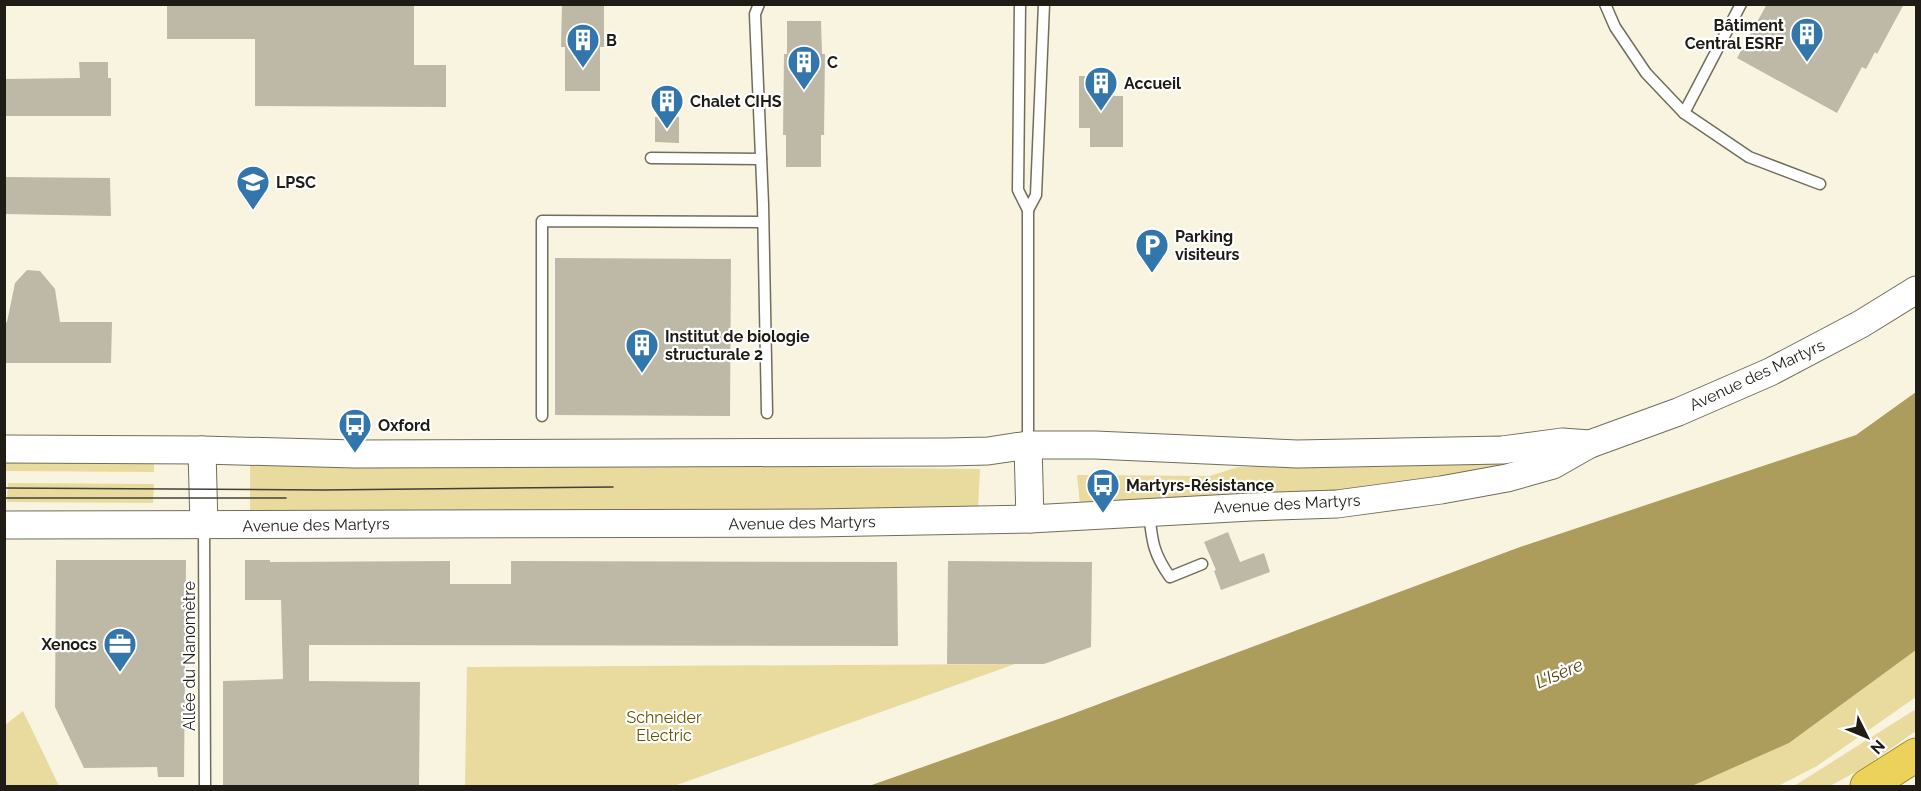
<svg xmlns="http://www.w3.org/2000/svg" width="1921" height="791" font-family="Raleway,sans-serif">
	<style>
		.green { fill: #e9da9e }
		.water { fill: #ad9d5d }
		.building { fill: #bdb9a6 }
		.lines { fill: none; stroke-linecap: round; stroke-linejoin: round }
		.service-casing { stroke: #716d5c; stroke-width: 13 }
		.secondary-casing { stroke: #716d5c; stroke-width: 29 }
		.trunk-casing { stroke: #a18b28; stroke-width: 35 }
		.service { stroke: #fff; stroke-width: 10 }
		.secondary { stroke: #fff; stroke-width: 27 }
		.trunk { stroke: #ecd25b; stroke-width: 33 }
		.tram { stroke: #434138; stroke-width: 1.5 }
		.labels { text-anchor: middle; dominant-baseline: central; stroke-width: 4.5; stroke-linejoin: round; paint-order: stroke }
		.poi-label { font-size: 16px; font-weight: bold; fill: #1e1c15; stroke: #fff; text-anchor: start }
		.street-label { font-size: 16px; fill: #1e1c15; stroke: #fff }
		.park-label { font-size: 16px; fill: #645300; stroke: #fff }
		.water-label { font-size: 18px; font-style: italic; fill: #534714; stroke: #fff }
	</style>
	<rect width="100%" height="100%" fill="#f8f4e0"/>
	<!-- green -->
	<g class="green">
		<path d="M5,459h149v13l-149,-1z"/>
		<path d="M1528,459l-6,5 -143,25 -299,16 -3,-30 133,1 28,-9z"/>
		<path d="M250,461l730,8 -2,39 -127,1 -17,6 -584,-2z"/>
		<path d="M8,483l146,1 -1,19 -146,-1z"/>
		<path d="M1916,650v47l-99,69 -39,20h-86l97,-43z"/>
		<path d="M1015,664l-341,122h-209l2,-119z"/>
		<path d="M1916,709v22l-53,37 -33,18h-36z"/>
		<path d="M23,711l36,75h-54v-61z"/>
	</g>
	<!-- water -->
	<path class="water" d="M1916,392v258l-127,93 -97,43h-823l195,-69 456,-170 336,-112z"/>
	<!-- building -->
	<g class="building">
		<path d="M167,4h247v61h32v42l-191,-1v-67h-88z"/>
		<path d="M562,4h42v43h-4v44h-35v-44h-4z"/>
		<path d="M1767,4h137l-27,50 -2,-2 -9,17 -4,-2 -25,46 -100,-55z"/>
		<path d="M787,21h34l1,33h3l-1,81h-3v32h-35v-32h-3l1,-81h3z"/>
		<path d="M79,62h29v16h3v38h-107v-37l76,-1z"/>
		<path d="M1079,76h29v20h15v51h-33v-19h-11z"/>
		<path d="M655,117h24v26l-24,-1z"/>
		<path d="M4,177l106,1 1,38 -107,-2z"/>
		<path d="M555,258l176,1 -1,157 -175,-1z"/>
		<path d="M27,270l13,1 15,18 5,33h52l-1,41h-107v-41h3l8,-39z"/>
		<path d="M1228,532l12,30 24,-9 6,19 -49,18 -7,-19 2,-1 -12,-28z"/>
		<path d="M56,560h130l-2,217h-26l-1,-10 -73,1 -29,-61z"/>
		<path d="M245,560h25v2l180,-1v23h61v-23l386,1 1,84 -589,-1v36l111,1 -1,104h-196v-105l60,-2 -2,-79h-36z"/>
		<path d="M948,561l144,1 -1,85 -47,17h-97z"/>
	</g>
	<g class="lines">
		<!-- service casing -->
		<g class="service-casing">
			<g id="service">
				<path d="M759,4l-4,10 8,190 4,209"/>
				<path d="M1020,4l-2,186 10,20v235"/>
				<path d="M1605,4l10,23 31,46 38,40 65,44 71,27"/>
				<path d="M1684,113l57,-109"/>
				<path d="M651,158l110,1"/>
				<path d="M1028,210l8,-15 8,-191"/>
				<path d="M542,416v-195l221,1"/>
				<path d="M1149,513c3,28 4,40 21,64l32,-13"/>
				<path d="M204,526l1,260"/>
			</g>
		</g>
		<!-- secondary casing -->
		<g class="secondary-casing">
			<g id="secondary">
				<path d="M1028,445l2,74"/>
				<path d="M4,449l198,1 153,4 592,-2 41,-1 40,-6h67l202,9 205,-4 60,-8 28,2"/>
				<path d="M202,450l2,76"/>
				<path d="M4,525l811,-2 215,-4 221,-12 86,-3 104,-14 66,-12 46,-13 37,-21 88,-32 92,-40 91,-48 55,-34"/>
			</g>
		</g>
		<!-- trunk casing -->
		<g class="trunk-casing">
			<path id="trunk" d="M1867,786l49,-31"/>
		</g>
		<!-- service -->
		<use href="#service" class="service"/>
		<!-- secondary -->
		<use href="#secondary" class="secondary"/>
		<!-- trunk -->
		<use href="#trunk" class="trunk"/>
		<!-- tram -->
		<g class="tram">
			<path d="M4,488l319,2 290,-3"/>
			<path d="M4,498h282"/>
		</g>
	</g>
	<!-- icons -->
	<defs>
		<g id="building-pin" transform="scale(1.725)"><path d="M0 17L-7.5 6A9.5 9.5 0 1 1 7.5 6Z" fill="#3376ac" stroke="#fff"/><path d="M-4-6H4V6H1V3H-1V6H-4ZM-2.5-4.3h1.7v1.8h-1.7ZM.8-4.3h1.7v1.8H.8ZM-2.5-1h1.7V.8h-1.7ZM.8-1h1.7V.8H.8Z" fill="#fff"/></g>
		<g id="university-pin" transform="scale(1.725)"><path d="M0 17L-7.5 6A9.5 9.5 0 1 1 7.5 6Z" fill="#3376ac" stroke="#fff"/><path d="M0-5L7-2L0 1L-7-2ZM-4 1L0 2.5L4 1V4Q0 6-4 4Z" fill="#fff"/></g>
		<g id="parking-pin" transform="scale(1.725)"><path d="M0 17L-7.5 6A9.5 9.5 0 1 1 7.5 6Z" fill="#3376ac" stroke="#fff"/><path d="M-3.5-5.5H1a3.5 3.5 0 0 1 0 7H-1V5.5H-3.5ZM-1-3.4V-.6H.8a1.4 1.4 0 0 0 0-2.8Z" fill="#fff"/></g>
		<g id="bus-pin" transform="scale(1.725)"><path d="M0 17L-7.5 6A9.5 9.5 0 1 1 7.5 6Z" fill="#3376ac" stroke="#fff"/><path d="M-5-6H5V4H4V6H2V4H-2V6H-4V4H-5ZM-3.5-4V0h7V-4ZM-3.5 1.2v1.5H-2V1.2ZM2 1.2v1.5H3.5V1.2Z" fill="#fff"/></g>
		<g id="office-pin" transform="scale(1.725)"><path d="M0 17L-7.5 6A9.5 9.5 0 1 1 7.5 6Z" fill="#3376ac" stroke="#fff"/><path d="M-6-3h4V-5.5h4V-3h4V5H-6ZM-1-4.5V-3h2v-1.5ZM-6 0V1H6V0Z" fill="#fff"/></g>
	</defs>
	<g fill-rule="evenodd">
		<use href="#building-pin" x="1807" y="34"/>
		<use href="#building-pin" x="583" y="40"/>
		<use href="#building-pin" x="804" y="62"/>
		<use href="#building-pin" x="1101" y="83"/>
		<use href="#building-pin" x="667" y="101"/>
		<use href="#university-pin" x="253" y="182"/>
		<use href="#parking-pin" x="1152" y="245"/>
		<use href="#building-pin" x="642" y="345"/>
		<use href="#bus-pin" x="355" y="425"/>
		<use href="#bus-pin" x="1103" y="485"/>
		<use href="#office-pin" x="120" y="644"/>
	</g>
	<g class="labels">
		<!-- poi labels -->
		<g class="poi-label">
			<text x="1784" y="25" text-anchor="end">Bâtiment<tspan x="1784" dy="18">Central ESRF</tspan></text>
			<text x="606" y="40">B</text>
			<text x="827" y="62">C</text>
			<text x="1124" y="83">Accueil</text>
			<text x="690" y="101">Chalet CIHS</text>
			<text x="276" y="182">LPSC</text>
			<text x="1175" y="236">Parking<tspan x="1175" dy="18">visiteurs</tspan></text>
			<text x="665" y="336">Institut de biologie<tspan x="665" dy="18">structurale 2</tspan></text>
			<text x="378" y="425">Oxford</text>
			<text x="1126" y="485">Martyrs-Résistance</text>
			<text x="97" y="644" text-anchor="end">Xenocs</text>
		</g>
		<!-- street labels -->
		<g class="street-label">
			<text transform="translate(1757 375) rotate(-25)">Avenue des Martyrs</text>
			<text transform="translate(1287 504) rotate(-3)">Avenue des Martyrs</text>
			<text transform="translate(802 523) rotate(-1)">Avenue des Martyrs</text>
			<text transform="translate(316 525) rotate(-1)">Avenue des Martyrs</text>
			<text transform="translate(189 656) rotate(-90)">Allée du Nanomètre</text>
		</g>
		<!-- park labels -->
		<g class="park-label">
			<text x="664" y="717">Schneider<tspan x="664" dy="18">Electric</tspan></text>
		</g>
		<!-- water labels -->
		<g class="water-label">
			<text transform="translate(1559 673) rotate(-23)">L'Isère</text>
		</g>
	</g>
	<!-- border -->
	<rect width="1921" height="791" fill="none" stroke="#1e1c15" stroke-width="12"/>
	<!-- north arrow -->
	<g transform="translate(1867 737) rotate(133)" stroke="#ffffff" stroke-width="4.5" paint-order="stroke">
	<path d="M0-4.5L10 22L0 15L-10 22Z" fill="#1e1c15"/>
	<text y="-9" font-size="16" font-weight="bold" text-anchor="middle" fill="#1e1c15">N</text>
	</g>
</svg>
